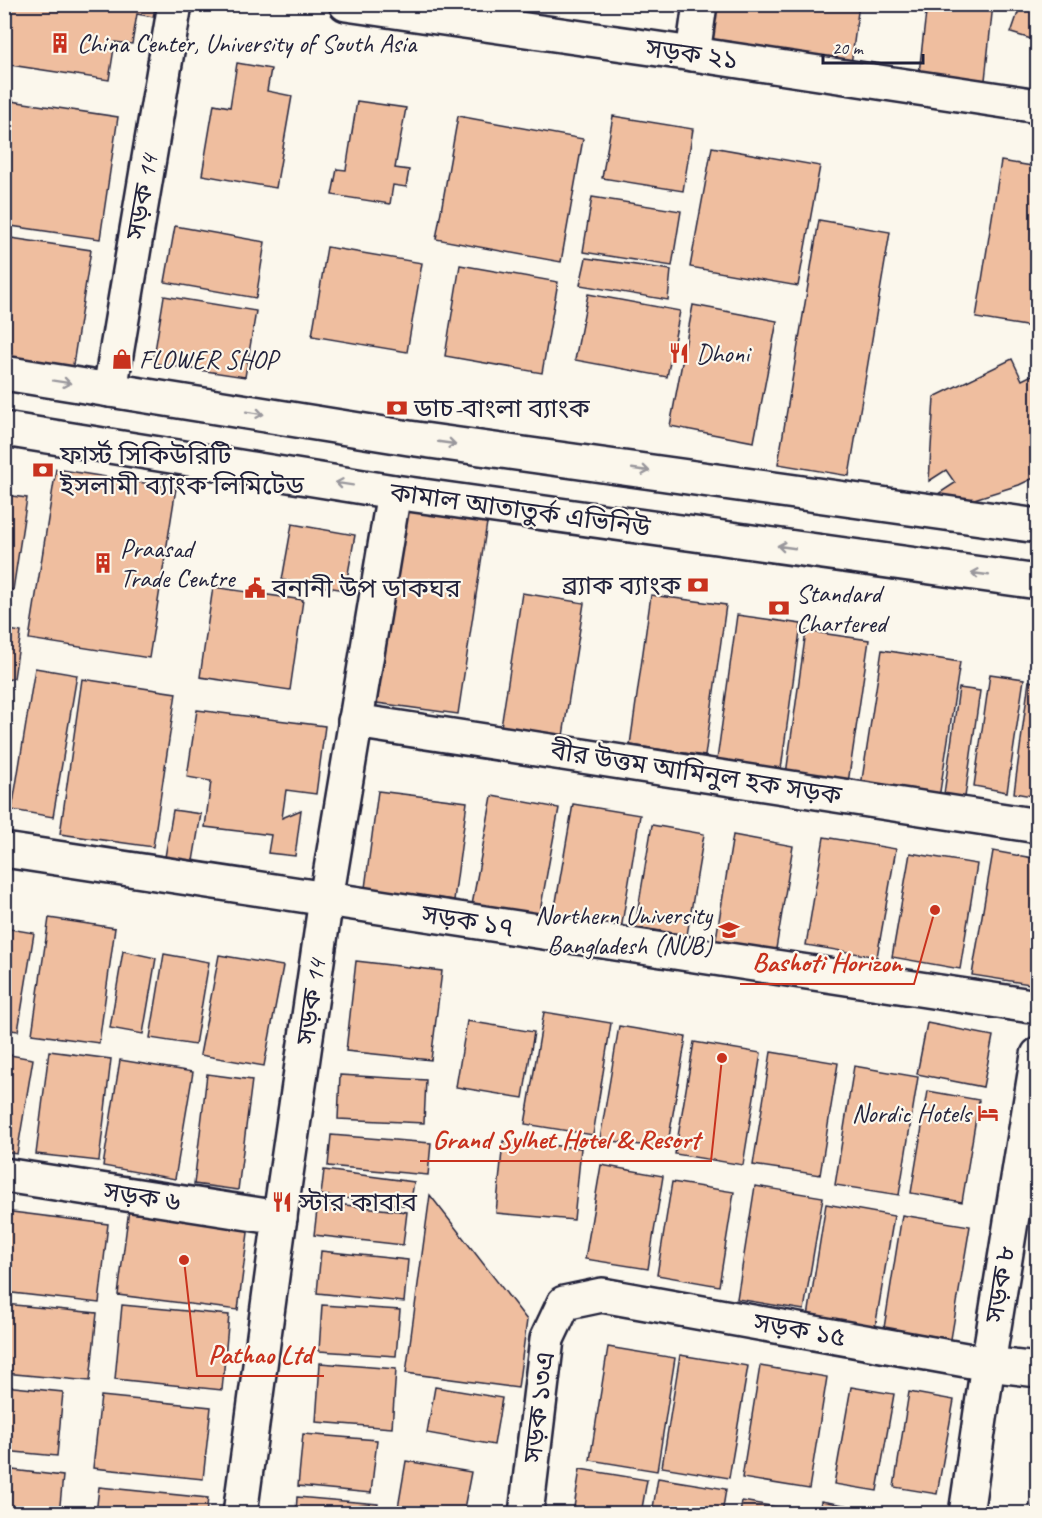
<svg xmlns="http://www.w3.org/2000/svg" width="1042" height="1518" font-family="Caveat,'Noto Sans Bengali',sans-serif">
	<style>
		.building { fill: #efbe9f; stroke: #22223b; stroke-width: 1.5 }
		.lines { fill: none; stroke-linecap: round; stroke-linejoin: round }
		.street-casing { stroke: #22223b; stroke-width: 38 }
		.secondary-casing { stroke: #22223b; stroke-width: 38 }
		.street { stroke: #fbf7ec; stroke-width: 33 }
		.secondary { stroke: #fbf7ec; stroke-width: 33 }
		.oneway { stroke: #99979c }
		.labels { text-anchor: middle; dominant-baseline: central; stroke-width: 4.5; stroke-linejoin: round; paint-order: stroke }
		.poi-label { font-size: 26px; fill: #22223b; stroke: #fbf7ec; text-anchor: start }
		.street-label { font-size: 26px; fill: #22223b; stroke: #fbf7ec }
		.leader { fill: none; stroke: #c8321e; stroke-width: 2 }
		.callout-dot { fill: #c8321e; stroke: #fbf7ec; stroke-width: 2 }
		.callout-label { font-size: 27px; text-anchor: middle; font-weight: bold; fill: #c8321e; stroke: #fbf7ec; stroke-width: 4.5; stroke-linejoin: round; paint-order: stroke }
	</style>
	<rect width="100%" height="100%" fill="#fbf7ec"/>
	<filter id="ink" filterUnits="userSpaceOnUse"><feTurbulence type="fractalNoise" baseFrequency=".0167" numOctaves="2"/><feDisplacementMap in="SourceGraphic" scale="12" xChannelSelector="R" yChannelSelector="G"/><feConvolveMatrix kernelMatrix="1 2 1 2 8 2 1 2 1" color-interpolation-filters="sRGB"/></filter>
	<g filter="url(#ink)">
		<!-- building -->
		<g class="building">
			<path d="M4,4h152l-3,13 -16,-3 -5,30 -17,-2 -6,38 -105,-16z"/>
			<path d="M711,4h148l-8,61 -146,-20z"/>
			<path d="M927,4h66l-8,76 -66,-7z"/>
			<path d="M1021,4h17v37l-27,-8z"/>
			<path d="M237,63l34,6 -4,22 25,5 -16,92 -74,-13 12,-71 16,3z"/>
			<path d="M4,100l114,17 -18,122 -96,-14z"/>
			<path d="M357,101l49,7 -11,60 14,2 -3,17 -13,-2 -3,19 -58,-9 5,-26 9,1z"/>
			<path d="M458,116l125,23 -22,123 -125,-23z"/>
			<path d="M613,116l80,13 -10,62 -81,-13z"/>
			<path d="M712,147l108,19 -22,120 -108,-19z"/>
			<path d="M1001,161l37,6v161l-62,-10z"/>
			<path d="M592,197l89,14 -9,55 -89,-14z"/>
			<path d="M819,220l71,12 -41,244 -71,-12z"/>
			<path d="M175,226l90,16 -9,56 -91,-16z"/>
			<path d="M4,237l87,13 -19,121 -68,-10z"/>
			<path d="M327,247l95,16 -15,89 -95,-16z"/>
			<path d="M586,258l85,12 -3,30 -88,-15z"/>
			<path d="M460,265l98,17 -16,91 -97,-17z"/>
			<path d="M588,294l92,17 -13,66 -92,-17z"/>
			<path d="M164,296l92,15 -11,66 -92,-14z"/>
			<path d="M693,305l84,16 -23,121 -84,-16z"/>
			<path d="M1012,359l10,21 16,-8v104l-19,9 -64,20 -17,-11 17,-11 -9,-13 -17,11 5,-84z"/>
			<path d="M56,469l120,19 -27,170 -120,-19z"/>
			<path d="M4,495l23,3 -14,92 -9,-2z"/>
			<path d="M406,505l82,11 -30,198 -81,-11z"/>
			<path d="M292,524l63,11 -10,55 -63,-10z"/>
			<path d="M213,587l90,13 -13,90 -90,-13z"/>
			<path d="M522,593l62,10 -21,133 -62,-9z"/>
			<path d="M651,595l75,10 -21,151 -75,-11z"/>
			<path d="M737,615l64,9 -20,145 -64,-9z"/>
			<path d="M4,629l17,3 -7,46 -10,3z"/>
			<path d="M806,631l63,9 -21,143 -62,-9z"/>
			<path d="M882,650l78,12 -21,136 -78,-12z"/>
			<path d="M35,668l42,7 -24,142 -41,-7z"/>
			<path d="M990,674l34,5 -17,113 -33,-6z"/>
			<path d="M82,679l94,14 -23,154 -93,-13z"/>
			<path d="M1029,681l9,2v114l-24,-4z"/>
			<path d="M959,688l21,3 -16,113 -21,-3z"/>
			<path d="M197,710l128,16 -9,68 -30,-4 -4,28 19,-8 -6,46 -27,-3 3,-18 -66,-8 6,-46 -24,-4z"/>
			<path d="M4,718l6,8 -6,35z"/>
			<path d="M378,791l89,11 -13,98 -89,-12z"/>
			<path d="M492,796l67,12 -20,109 -67,-12z"/>
			<path d="M573,804l67,11 -19,115 -68,-11z"/>
			<path d="M173,810l28,4 -9,53 -28,-4z"/>
			<path d="M652,825l52,9 -17,101 -52,-8z"/>
			<path d="M733,835l60,11 -18,109 -60,-10z"/>
			<path d="M824,837l72,12 -19,108 -71,-12z"/>
			<path d="M993,851l45,8v117l-2,9 -64,-10z"/>
			<path d="M910,853l67,11 -17,105 -68,-12z"/>
			<path d="M49,918l66,10 -16,115 -67,-9z"/>
			<path d="M4,928l30,5 -16,98 -14,-2z"/>
			<path d="M123,951l33,7 -13,76 -33,-6z"/>
			<path d="M164,954l45,8 -14,83 -45,-7z"/>
			<path d="M219,955l64,11 -19,100 -64,-11z"/>
			<path d="M356,961l86,10 -11,89 -85,-9z"/>
			<path d="M544,1012l67,11 -18,112 -68,-11z"/>
			<path d="M467,1021l67,11 -11,66 -67,-11z"/>
			<path d="M927,1023l66,13 -10,51 -66,-13z"/>
			<path d="M619,1026l67,11 -19,112 -67,-10z"/>
			<path d="M694,1042l67,11 -18,112 -68,-11z"/>
			<path d="M49,1051l62,8 -12,102 -63,-7z"/>
			<path d="M771,1052l67,11 -18,112 -67,-10z"/>
			<path d="M4,1054l29,5 -16,95 -13,-2z"/>
			<path d="M120,1060l73,12 -18,107 -72,-13z"/>
			<path d="M854,1066l64,11 -19,118 -64,-10z"/>
			<path d="M207,1074l45,6 -14,110 -44,-6z"/>
			<path d="M340,1075l86,5 -2,43 -86,-4z"/>
			<path d="M928,1091l51,9 -17,102 -51,-9z"/>
			<path d="M331,1135l100,8 -3,32 -100,-9z"/>
			<path d="M503,1141l78,7 -7,72 -78,-7z"/>
			<path d="M601,1165l62,11 -15,93 -63,-10z"/>
			<path d="M324,1170l90,12 -4,24 -89,-11z"/>
			<path d="M672,1182l62,10 -15,94 -62,-11z"/>
			<path d="M755,1186l68,11 -19,113 -67,-11z"/>
			<path d="M430,1195l97,125 -9,68 -112,-15z"/>
			<path d="M318,1202l89,10 -4,33 -89,-10z"/>
			<path d="M826,1204l68,12 -19,112 -67,-11z"/>
			<path d="M129,1209l120,16 -11,85 -120,-15z"/>
			<path d="M4,1211l104,13 -9,79 -95,-11z"/>
			<path d="M902,1215l68,11 -19,113 -67,-11z"/>
			<path d="M321,1251l87,9 -4,42 -87,-9z"/>
			<path d="M4,1304l93,9 -7,68 -86,-8z"/>
			<path d="M122,1305l107,10 -7,75 -107,-11z"/>
			<path d="M322,1305l78,5 -4,46 -77,-5z"/>
			<path d="M608,1347l67,11 -18,113 -67,-11z"/>
			<path d="M680,1355l68,11 -19,112 -67,-11z"/>
			<path d="M320,1363l76,6 -4,59 -76,-6z"/>
			<path d="M760,1366l67,11 -18,112 -67,-11z"/>
			<path d="M4,1386l59,6 -6,64 -53,-5z"/>
			<path d="M435,1387l67,11 -8,47 -67,-12z"/>
			<path d="M851,1387l43,7 -17,97 -43,-7z"/>
			<path d="M909,1392l45,8 -17,94 -43,-7z"/>
			<path d="M101,1396l110,11 -8,72 -110,-11z"/>
			<path d="M303,1434l74,6 -6,53 -73,-7z"/>
			<path d="M406,1461l65,11 -8,42h-66z"/>
			<path d="M4,1469l59,7 -4,38h-55z"/>
			<path d="M580,1469l67,11 -6,34h-68z"/>
			<path d="M1038,1475v39h-7z"/>
			<path d="M658,1478l68,11 -4,25h-70z"/>
			<path d="M99,1487l109,11 -2,16h-110z"/>
			<path d="M297,1497l81,7 -1,10h-81z"/>
			<path d="M742,1501l63,11 -1,2h-64z"/>
			<path d="M821,1501l58,10 -1,3h-59z"/>
		</g>
		<g class="lines">
			<!-- street casing -->
			<g class="street-casing">
				<g id="street">
					<path d="M346,4l347,50 345,52"/>
					<path d="M693,54l7,-50"/>
					<path d="M110,390l65,-386"/>
					<path d="M355,721l683,105"/>
					<path d="M4,850l1034,157"/>
					<path d="M4,1175l276,43"/>
					<path d="M240,1514l42,-312 44,-303 68,-407"/>
					<path d="M526,1514l21,-175 17,-36 38,-8 386,69 50,6"/>
					<path d="M966,1514l22,-150 50,-309"/>
				</g>
			</g>
			<!-- secondary casing -->
			<g class="secondary-casing">
				<g id="secondary">
					<path d="M4,373l405,65 629,88"/>
					<path d="M4,429l390,63 644,90"/>
				</g>
			</g>
			<!-- street -->
			<use href="#street" class="street"/>
			<!-- secondary -->
			<use href="#secondary" class="secondary"/>
		</g>
		<!-- one-way arrows -->
		<defs><path id="oneway-shaft" d="M-6 0H5M1.5-3L5.5 0L1.5 3" fill="none" stroke-width="1.6" stroke-linecap="round" stroke-linejoin="round" transform="scale(1.5)"/></defs>
		<g class="oneway">
			<use href="#oneway-shaft" transform="translate(62 382) rotate(9)"/>
			<use href="#oneway-shaft" transform="translate(255 413) rotate(9)"/>
			<use href="#oneway-shaft" transform="translate(447 443) rotate(8)"/>
			<use href="#oneway-shaft" transform="translate(641 470) rotate(8)"/>
			<use href="#oneway-shaft" transform="translate(344 484) rotate(-171)"/>
			<use href="#oneway-shaft" transform="translate(786 547) rotate(-172)"/>
			<use href="#oneway-shaft" transform="translate(980 574) rotate(-172)"/>
		</g>
	</g>
	<!-- icons -->
	<defs>
		<g id="building-bare" transform="scale(1.62)"><path d="M-4-6H4V6H1V3H-1V6H-4ZM-2.5-4.3h1.7v1.8h-1.7ZM.8-4.3h1.7v1.8H.8ZM-2.5-1h1.7V.8h-1.7ZM.8-1h1.7V.8H.8Z" fill="#c8321e" stroke="#fbf7ec" stroke-width="2.5" paint-order="stroke"/></g>
		<g id="restaurant-bare" transform="scale(1.62)"><path d="M-5-6h1v4h1v-4h1v4h1v-4h1v5L-1.5 .5V6h-2V.5L-5-1ZM5-6V6H3V1.5H1.5Q1.5-4 5-6Z" fill="#c8321e" stroke="#fbf7ec" stroke-width="2.5" paint-order="stroke"/></g>
		<g id="shop-bare" transform="scale(1.62)"><path d="M-5-2.5h2.3a2.7 3.5 0 0 1 5.4 0H5L5.5 6h-11ZM-1.5-2.5h3a1.5 2.3 0 0 0-3 0Z" fill="#c8321e" stroke="#fbf7ec" stroke-width="2.5" paint-order="stroke"/></g>
		<g id="bank-bare" transform="scale(1.62)"><path d="M-6-4H6V4H-6ZM0-2.3a2.3 2.3 0 1 0 0 4.6a2.3 2.3 0 1 0 0-4.6Z" fill="#c8321e" stroke="#fbf7ec" stroke-width="2.5" paint-order="stroke"/></g>
		<g id="civic-bare" transform="scale(1.62)"><path d="M-.6-6.5H3V-4.5H.6V-3L4-1V1h2V6H-6V1h2V-1L-.6-3ZM-1.2 2.5V6h2.4V2.5Z" fill="#c8321e" stroke="#fbf7ec" stroke-width="2.5" paint-order="stroke"/></g>
		<g id="university-bare" transform="scale(1.62)"><path d="M0-5L7-2L0 1L-7-2ZM-4 1L0 2.5L4 1V4Q0 6-4 4Z" fill="#c8321e" stroke="#fbf7ec" stroke-width="2.5" paint-order="stroke"/></g>
		<g id="hotel-bare" transform="scale(1.62)"><path d="M-6-4.5h1.5V1H6V5H4.5V3h-9V5H-6ZM-4 0a1.8 1.8 0 1 1 3.6 0ZM.5 0V-2.5h3Q6-2.5 6 0Z" fill="#c8321e" stroke="#fbf7ec" stroke-width="2.5" paint-order="stroke"/></g>
	</defs>
	<g fill-rule="evenodd">
		<use href="#building-bare" x="60" y="43"/>
		<use href="#restaurant-bare" x="679" y="353"/>
		<use href="#shop-bare" x="122" y="359"/>
		<use href="#bank-bare" x="397" y="408"/>
		<use href="#bank-bare" x="43" y="470"/>
		<use href="#building-bare" x="103" y="563"/>
		<use href="#bank-bare" x="698" y="585"/>
		<use href="#civic-bare" x="255" y="588"/>
		<use href="#bank-bare" x="779" y="608"/>
		<use href="#university-bare" x="729" y="930"/>
		<use href="#hotel-bare" x="988" y="1113"/>
		<use href="#restaurant-bare" x="282" y="1202"/>
	</g>
	<g class="labels">
		<!-- poi labels -->
		<g class="poi-label">
			<text x="77" y="43">China Center, University of South Asia</text>
			<text x="696" y="353">Dhoni</text>
			<text x="139" y="359">FLOWER SHOP</text>
			<text x="414" y="408">ডাচ-বাংলা ব্যাংক</text>
			<text x="60" y="455">ফার্স্ট সিকিউরিটি<tspan x="60" dy="30">ইসলামী ব্যাংক লিমিটেড</tspan></text>
			<text x="120" y="548">Praasad<tspan x="120" dy="30">Trade Centre</tspan></text>
			<text x="681" y="585" text-anchor="end">ব্র্যাক ব্যাংক</text>
			<text x="272" y="588">বনানী উপ ডাকঘর</text>
			<text x="796" y="593">Standard<tspan x="796" dy="30">Chartered</tspan></text>
			<text x="712" y="915" text-anchor="end">Northern University<tspan x="712" dy="30">Bangladesh (NUB)</tspan></text>
			<text x="971" y="1113" text-anchor="end">Nordic Hotels</text>
			<text x="299" y="1202">স্টার কাবাব</text>
		</g>
		<!-- street labels -->
		<g class="street-label">
			<text transform="translate(692 54) rotate(8)">সড়ক ২১</text>
			<text transform="translate(142 197) rotate(-80)">সড়ক 14</text>
			<text transform="translate(520 510) rotate(8)">কামাল আতাতুর্ক এভিনিউ</text>
			<text transform="translate(696 773) rotate(9)">বীর উত্তম আমিনুল হক সড়ক</text>
			<text transform="translate(468 921) rotate(9)">সড়ক ১৭</text>
			<text transform="translate(311 1002) rotate(-82)">সড়ক 14</text>
			<text transform="translate(142 1197) rotate(9)">সড়ক ৬</text>
			<text transform="translate(1000 1284) rotate(-81)">সড়ক ৮</text>
			<text transform="translate(800 1330) rotate(10)">সড়ক ১৫</text>
			<text transform="translate(539 1407) rotate(-83)">সড়ক ১৩এ</text>
		</g>
	</g>
	<!-- callouts -->
	<path class="leader" d="M935 910L914 984H740M722 1058L711 1161H420M184 1260L197 1376H324"/>
	<g class="callout-dot">
		<circle cx="935" cy="910" r="6"/>
		<circle cx="722" cy="1058" r="6"/>
		<circle cx="184" cy="1260" r="6"/>
	</g>
	<g class="callout-label">
		<text x="827" y="971">Bashoti Horizon</text>
		<text x="566" y="1148">Grand Sylhet Hotel &amp; Resort</text>
		<text x="260" y="1363">Pathao Ltd</text>
	</g>
	<!-- margin -->
	<rect width="1042" height="1518" fill="none" stroke="#fbf7ec" stroke-width="24"/>
	<rect x="12" y="12" width="1018" height="1494" fill="none" stroke="#22223b" stroke-width="2" filter="url(#ink)"/>
	<!-- scale -->
	<path d="M823 54v9h100v-9" fill="none" stroke="#22223b" stroke-width="3"/>
	<text x="832" y="54" font-size="18" fill="#22223b" stroke="#fbf7ec" stroke-width="4.5" paint-order="stroke">20 m</text>
</svg>
